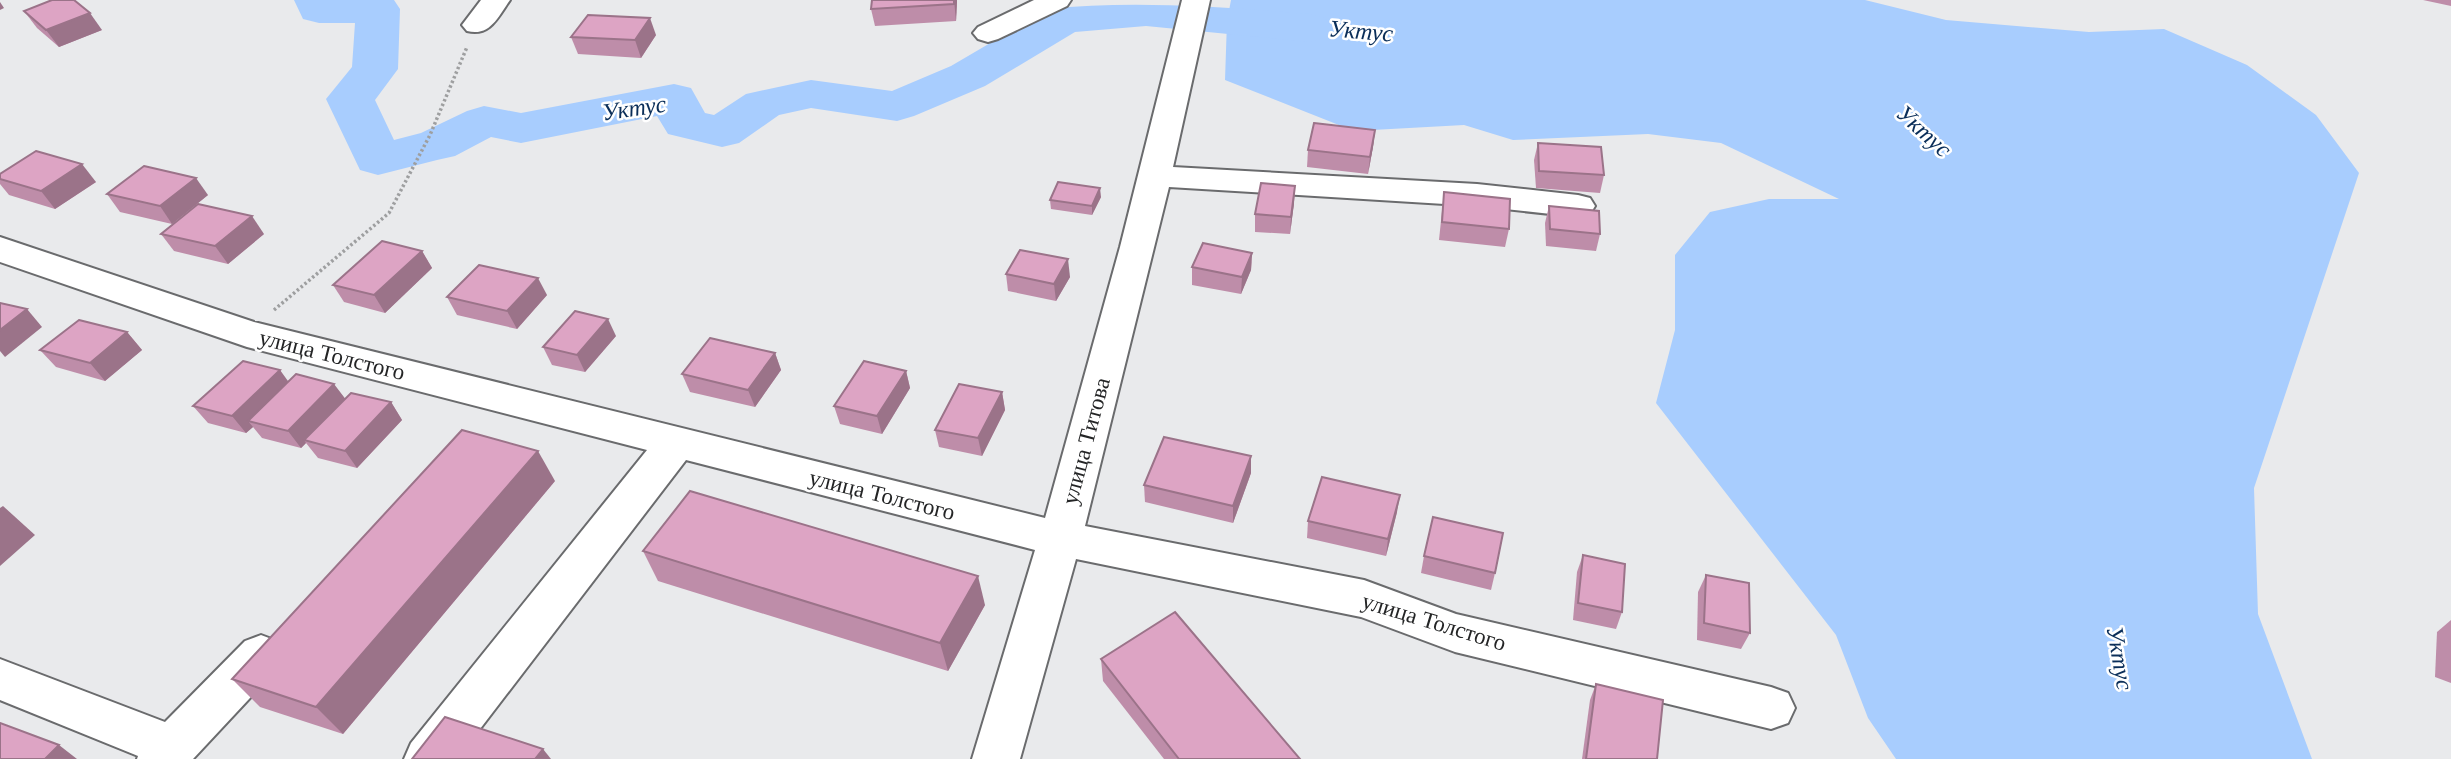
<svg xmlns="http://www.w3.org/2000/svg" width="2451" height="759" font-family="'Times New Roman',serif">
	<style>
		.water { fill: #a8cdfe }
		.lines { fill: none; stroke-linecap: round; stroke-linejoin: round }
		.river { fill: #a8cdfe; fill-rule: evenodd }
		.minor-casing { stroke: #6a6b6d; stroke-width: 4 }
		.path { stroke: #9e9fa0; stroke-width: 3.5; stroke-dasharray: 2.5 2.5; stroke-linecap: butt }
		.minor { fill: #fff; fill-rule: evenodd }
		.wall { fill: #be8da9 }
		.shaded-wall { fill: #9b7389 }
		.building { fill: #dda4c4; stroke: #9b7389; stroke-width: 2 }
		.labels { text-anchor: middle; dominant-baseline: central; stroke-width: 5; stroke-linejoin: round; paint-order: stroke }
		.street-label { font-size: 23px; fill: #242526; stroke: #fff }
		.water-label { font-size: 24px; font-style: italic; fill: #0a2e59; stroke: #fff }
	</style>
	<rect width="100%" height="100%" fill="#e9eaec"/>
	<!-- water -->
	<path class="water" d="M1231,0h634l81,20 143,12 75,-3 83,36 69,50 43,58 -105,315 4,126 54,145h-416l-28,-41 -32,-83 -180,-232 19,-73v-75l35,-43 59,-13h70l-118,-56 -73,-9 -135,6 -49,-15 -110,6 -129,-51 2,-59z"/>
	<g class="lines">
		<!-- river -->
		<path class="river" d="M294,0h100l6,9 -2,60 -23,31 19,40 27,-7 46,-22 17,-5 37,7 153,-29 17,4 14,25 9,2 32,-21 65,-14 81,11 59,-25 97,-57c84,-9 176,-2 261,5l16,4 7,10 -7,10 -16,4 -163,-16 -71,6 -90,54 -71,30 -17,5 -86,-13 -32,7 -40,28 -17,4 -54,-13 -11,-18 -136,27 -30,-6 -36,19 -18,4 -59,15 -18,-5 -34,-71 26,-32 3,-44h-36l-16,-4z"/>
		<!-- minor casing -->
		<g class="minor-casing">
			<g id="minor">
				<path d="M481,0h29c-12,17 -20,37 -43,31l-5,-6z"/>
				<path d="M1034,0h37l-4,6 -69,33 -10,3 -10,-3 -5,-6 5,-6z"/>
				<path d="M1182,0h28l-37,167 304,17 101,11 12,3 5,8 -5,8 -12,3 -101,-11 -308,-19 -84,339 279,54 92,34 315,73 17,6 7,15 -7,15 -17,6 -316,-77 -94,-35 -285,-58 -56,200h-48l63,-209 -349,-90 -229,299h-53l7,-16 236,-293 -400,-103 -247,-85v-25l254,85 791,196 75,-271z"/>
				<path d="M261,635l16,6 7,14 -7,14 -84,90h-56l1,-3 -138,-56v-41l165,63 80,-81z"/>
			</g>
		</g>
		<!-- path -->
		<path class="path" d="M274,310l115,-97 41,-78 37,-88"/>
		<!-- minor -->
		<use href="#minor" class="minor"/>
	</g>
	<!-- wall -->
	<g class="wall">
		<path d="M2423,0h28v6z"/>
		<path d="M957,2l-1,19 -81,5 -4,-17z"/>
		<path d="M24,11l78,19 -43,17 -22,-19z"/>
		<path d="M656,35l-15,23 -63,-4 -7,-17z"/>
		<path d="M1375,130l-2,17 -5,27 -61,-7 1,-17z"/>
		<path d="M1538,143l66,32 -4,18 -64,-5 -2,-28z"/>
		<path d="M0,174l96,8 -41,27 -46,-14 -9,-11z"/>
		<path d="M1444,192l65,37 -4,18 -66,-7z"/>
		<path d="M107,194l101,1 -36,29 -52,-12z"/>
		<path d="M1101,197l-9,18 -41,-6 -1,-9z"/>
		<path d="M1294,203l-4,31 -35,-2v-18z"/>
		<path d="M1549,206l51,28 -4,17 -50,-5 -1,-23z"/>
		<path d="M161,234h103l-36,30 -54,-13z"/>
		<path d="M422,251l10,17 -47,45 -41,-11 -11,-17z"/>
		<path d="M1252,253l-1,17 -10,24 -49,-9v-18z"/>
		<path d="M1006,274l64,3 -14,24 -48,-10z"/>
		<path d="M547,295l-30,34 -60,-14 -10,-18z"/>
		<path d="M127,332l15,18 -37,31 -49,-14 -16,-17z"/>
		<path d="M616,336l-31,36 -33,-7 -9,-18z"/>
		<path d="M775,353l6,17 -26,37 -65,-15 -8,-18z"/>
		<path d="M906,371l4,17 -28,46 -42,-10 -6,-18z"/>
		<path d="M289,381l56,18 46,3 11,18 -45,48 -39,-10 -12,-15 -5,5 -39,-10 -9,-11 -7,6 -38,-10 -15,-17z"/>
		<path d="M1002,392l3,18 -23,46 -43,-9 -4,-17z"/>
		<path d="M1251,473l-18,50 -88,-21 -1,-17z"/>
		<path d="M555,481l-212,253 -83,-27 -28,-28z"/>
		<path d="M1397,512l-11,44 -79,-18 1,-17z"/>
		<path d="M643,551l342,54 -37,66 -290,-90z"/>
		<path d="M1583,555l39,57 -6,17 -43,-9 4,-48z"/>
		<path d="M1424,556l71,17 -4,17 -70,-17z"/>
		<path d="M1706,575l44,58 -9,16 -44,-9 1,-48z"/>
		<path d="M2451,620v63l-16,-6 2,-45z"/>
		<path d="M1101,659l199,100h-136l-61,-78z"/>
		<path d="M1596,684l61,75h-75l8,-59z"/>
	</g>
	<!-- shaded-wall -->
	<g class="shaded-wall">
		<path d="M954,0h3v2l-1,19z"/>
		<path d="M0,2l4,6 -4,2z"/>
		<path d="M90,13l12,17 -43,17 -13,-17z"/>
		<path d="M650,18l6,17 -15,23 -6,-18z"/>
		<path d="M1375,130l-2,17 -5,27 2,-17z"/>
		<path d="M82,164l14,18 -41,27 -14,-18z"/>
		<path d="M196,178l12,17 -36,29 -12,-18z"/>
		<path d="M1295,186l-1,17 -4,31 1,-17z"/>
		<path d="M1100,188l1,9 -9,18v-9z"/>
		<path d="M252,216l12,18 -36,30 -13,-18z"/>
		<path d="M422,251l10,17 -47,45 -11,-18z"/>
		<path d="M1252,253l-1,17 -10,24 1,-17z"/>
		<path d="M1068,259l2,18 -14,24 -2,-17z"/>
		<path d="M538,278l9,17 -30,34 -10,-18z"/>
		<path d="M27,309l15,18 -37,30 -5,-6v-21z"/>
		<path d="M608,319l8,17 -31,36 -8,-17z"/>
		<path d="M127,332l15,18 -37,31 -15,-18z"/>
		<path d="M775,353l6,17 -26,37 -7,-17z"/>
		<path d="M280,370l13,18 -45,33 5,6 -7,6 -14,-17z"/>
		<path d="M906,371l4,17 -28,46 -5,-18z"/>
		<path d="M334,384l13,17 -43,39 2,3 -5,5 -13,-17z"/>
		<path d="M1002,392l3,18 -23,46 -4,-18z"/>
		<path d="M391,402l11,18 -45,48 -12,-17z"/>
		<path d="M538,451l17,30 -212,253 -27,-27z"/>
		<path d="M1251,456v17l-18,50v-17z"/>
		<path d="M1400,495l-3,17 -11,44 2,-17z"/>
		<path d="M3,506l32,29 -35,31v-58z"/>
		<path d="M978,576l7,29 -37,66 -8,-28z"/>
		<path d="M59,745l18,14h-32z"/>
		<path d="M543,749l8,10h-16z"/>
	</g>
	<!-- building -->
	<g class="building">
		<path d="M52,0h22l16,13 -44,17 -22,-19z"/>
		<path d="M872,0h82v4l-83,5z"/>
		<path d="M588,15l62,3 -15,22 -64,-3z"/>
		<path d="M1314,123l61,7 -5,27 -62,-7z"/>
		<path d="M1538,143l63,4 3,28 -65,-4z"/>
		<path d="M36,151l46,13 -41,27 -41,-12v-5z"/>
		<path d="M144,166l52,12 -36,28 -53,-12z"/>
		<path d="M1058,182l42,6 -8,18 -42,-6z"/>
		<path d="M1261,183l34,3 -4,31 -36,-3z"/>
		<path d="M1444,192l66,7 -1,30 -67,-7z"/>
		<path d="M198,204l54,12 -37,30 -54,-12z"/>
		<path d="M1549,206l50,5 1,23 -50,-5z"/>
		<path d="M382,241l40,10 -48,44 -41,-10z"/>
		<path d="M1203,243l49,10 -10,24 -50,-10z"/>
		<path d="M1020,250l48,9 -14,25 -48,-10z"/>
		<path d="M479,265l59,13 -31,33 -60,-14z"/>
		<path d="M0,303l27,6 -27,21z"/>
		<path d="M575,311l33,8 -31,36 -34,-8z"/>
		<path d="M79,320l48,12 -37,31 -50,-13z"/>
		<path d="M710,338l65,15 -27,37 -66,-16z"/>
		<path d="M243,361l37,9 -48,46 -39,-10z"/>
		<path d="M864,361l42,10 -29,45 -43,-10z"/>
		<path d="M296,374l38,10 -46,47 -40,-10z"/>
		<path d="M959,384l43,8 -24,46 -43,-8z"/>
		<path d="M351,393l40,9 -46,49 -41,-11z"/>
		<path d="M462,430l76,21 -222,256 -84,-28z"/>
		<path d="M1164,437l87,19 -18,50 -89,-21z"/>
		<path d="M1322,477l78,18 -12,44 -80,-18z"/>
		<path d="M690,491l288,85 -38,67 -297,-92z"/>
		<path d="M1433,517l70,16 -8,40 -71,-17z"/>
		<path d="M1583,555l42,9 -3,48 -44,-9z"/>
		<path d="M1706,575l43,8 1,50 -46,-10z"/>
		<path d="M1175,612l125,147h-121l-78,-100z"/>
		<path d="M1596,684l67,16 -6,59h-71z"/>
		<path d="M445,717l98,32 -8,10h-123z"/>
		<path d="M0,723l59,22 -14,14h-45z"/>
	</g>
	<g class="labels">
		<!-- street labels -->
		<g class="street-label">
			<text transform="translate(332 355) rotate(14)">улица Толстого</text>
			<text transform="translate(1086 441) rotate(-75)">улица Титова</text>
			<text transform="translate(882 495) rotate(14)">улица Толстого</text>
			<text transform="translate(1434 622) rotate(17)">улица Толстого</text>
		</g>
		<!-- water labels -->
		<g class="water-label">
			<text transform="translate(1361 31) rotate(5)">Уктус</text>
			<text transform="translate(634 108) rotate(-8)">Уктус</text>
			<text transform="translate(1924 131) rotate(42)">Уктус</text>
			<text transform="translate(2120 658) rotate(80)">Уктус</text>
		</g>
	</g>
</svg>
